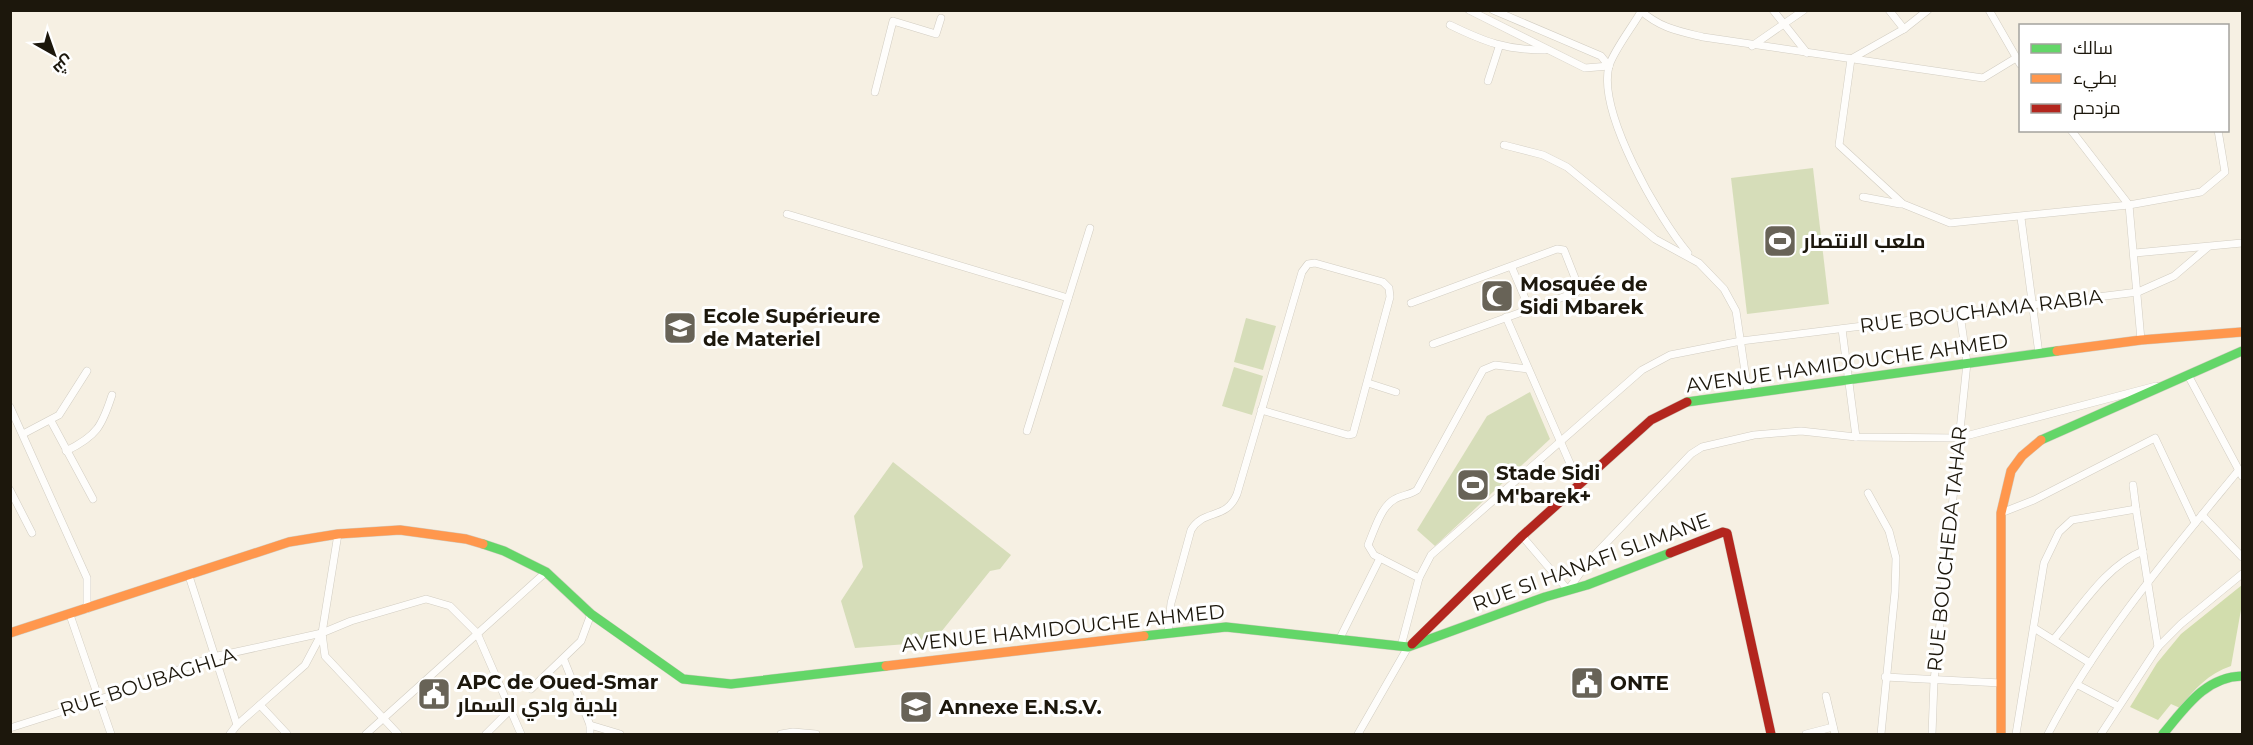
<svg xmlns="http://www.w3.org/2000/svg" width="2253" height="745" font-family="Montserrat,Cairo,sans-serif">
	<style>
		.green { fill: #d6ddb9 }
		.forest { fill: #d2ddad }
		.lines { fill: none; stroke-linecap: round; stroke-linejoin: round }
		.street-casing { stroke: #d2cdc2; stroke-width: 8 }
		.fast-casing { stroke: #d2cdc2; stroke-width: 10 }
		.slow-casing { stroke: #d2cdc2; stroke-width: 10 }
		.jam-casing { stroke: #d2cdc2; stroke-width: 10 }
		.street { stroke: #fefdfb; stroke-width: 7 }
		.fast { stroke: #63d668; stroke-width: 9 }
		.slow { stroke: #ff974d; stroke-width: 9 }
		.jam { stroke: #b3261e; stroke-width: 9 }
		.labels { text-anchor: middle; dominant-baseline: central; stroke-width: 6; stroke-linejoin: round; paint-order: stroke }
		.poi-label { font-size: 20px; font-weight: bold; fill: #1c170c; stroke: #fff; text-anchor: start }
		.street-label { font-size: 20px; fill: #1c170c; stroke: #fff }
	</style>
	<rect width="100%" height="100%" fill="#f6f0e3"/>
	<!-- green -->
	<g class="green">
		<path d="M1813,168l16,136 -82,10 -16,-136z"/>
		<path d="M1246,318l30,8 -13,44 -29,-8z"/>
		<path d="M1234,367l29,9 -11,39 -30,-9z"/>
		<path d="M1530,392l20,47 -115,107 -18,-16 70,-114z"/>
		<path d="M893,462l118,93 -11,14 -10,2 -57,71 -78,6 -14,-47 22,-34 -9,-51z"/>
	</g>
	<!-- forest -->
	<path class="forest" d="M2242,585v19l-11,62c-23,8 -37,23 -51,42l-9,-4 -13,16 -28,-13 27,-44 24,-29z"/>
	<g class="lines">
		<!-- street casing -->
		<g class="street-casing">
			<g id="street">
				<path d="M1469,10l116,58 24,-2"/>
				<path d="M1493,10l108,46 8,10"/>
				<path d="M1640,10c20,18 38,21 63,27l280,41 33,-20"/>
				<path d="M1642,10c-9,16 -28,40 -33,56 -12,46 50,153 79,187"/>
				<path d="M1773,10l34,43"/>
				<path d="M1889,10l15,19"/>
				<path d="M1928,10l-24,19 -53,30 -12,86 64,59 47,19 179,-18 72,-13 24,-20 -7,-42"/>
				<path d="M1989,10l31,54"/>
				<path d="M1450,25c35,17 56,25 95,25"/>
				<path d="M1752,46l52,-36"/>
				<path d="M1488,81l11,-34"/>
				<path d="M875,92l18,-71 43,13 5,-16"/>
				<path d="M2071,130l58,75 12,135"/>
				<path d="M1504,145l39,10 24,12 88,72 44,24 25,26 12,22 12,81"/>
				<path d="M1863,197l37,7"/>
				<path d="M787,214l281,84"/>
				<path d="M2021,218l18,136"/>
				<path d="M2135,253l107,-10"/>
				<path d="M1512,268l18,42"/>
				<path d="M1411,303l146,-54 7,1 13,33v9l-144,52"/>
				<path d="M1506,317l73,167"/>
				<path d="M1842,329l14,108"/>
				<path d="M1528,369l-33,-4 -12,5 -66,120c-7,5 -15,5 -22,9 -14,7 -21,32 -27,46l6,10 45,23 12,-23 211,-185 28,-15 71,-14 397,-49 36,-16 34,-29"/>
				<path d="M2188,375l54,101"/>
				<path d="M1368,383l28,9"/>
				<path d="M10,407l77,171v31"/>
				<path d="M51,421l42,78"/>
				<path d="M1027,431l63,-203"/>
				<path d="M23,434l36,-19 28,-44"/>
				<path d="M66,451c31,-15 36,-25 46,-56"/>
				<path d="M2133,485l3,24"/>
				<path d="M10,490l22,43"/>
				<path d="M1868,493l21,38 7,27 -1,34 -14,142"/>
				<path d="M2001,513l33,-13 121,-62 40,85"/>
				<path d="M2202,515l40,42"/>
				<path d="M338,534l-16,99 3,23 73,78"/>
				<path d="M1522,536l46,54 20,-28 103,-108 11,-7 52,-12 47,-4 55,6 102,1 198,-52"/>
				<path d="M189,576l48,149"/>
				<path d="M70,615l41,119"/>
				<path d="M2034,628l56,35"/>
				<path d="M1168,632l3,-29 20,-73c13,-22 35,-9 46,-36l65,-222 6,-8 7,-1 68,19 6,6 1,9 -37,137 -5,1 -87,-25"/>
				<path d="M2054,639c25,-29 52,-74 89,-88"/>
				<path d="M1339,640l41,-82"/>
				<path d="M1401,646l18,-68"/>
				<path d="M564,660l26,65v9"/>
				<path d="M1885,677l116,6"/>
				<path d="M2078,685l40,21"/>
				<path d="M531,689l50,-48 10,-27"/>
				<path d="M1826,696l9,38"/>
				<path d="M260,705l27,29"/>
				<path d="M590,725l30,9"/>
				<path d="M10,728l88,-28 115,-43 109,-24"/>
				<path d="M230,734l7,-9 68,-60 17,-32 29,-12 75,-22 24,7 27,27 44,101"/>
				<path d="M366,734l180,-162"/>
				<path d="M486,734l24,-24"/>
				<path d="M781,734l12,-2 23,2"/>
				<path d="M1358,734l50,-87"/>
				<path d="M1806,734l27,-7"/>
				<path d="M1932,734l2,-53 33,-318 -7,-49"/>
				<path d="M2016,734l28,-171 15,-31 13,-12 64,-11 22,138"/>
				<path d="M2048,734c50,-96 121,-179 190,-263"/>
				<path d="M2101,734l57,-87 23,-23 61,-50"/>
			</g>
		</g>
		<!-- fast casing -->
		<g class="fast-casing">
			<g id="fast">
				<path d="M1687,402l370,-51"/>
				<path d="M2041,440l201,-89"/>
				<path d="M483,544l21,7 42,21 45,42 92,65 48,5 155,-18"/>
				<path d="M1144,636l82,-9 182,20 137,-50 42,-12 83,-32"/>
				<path d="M2163,734c22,-26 42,-57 79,-58"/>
			</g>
		</g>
		<!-- slow casing -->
		<g class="slow-casing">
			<g id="slow">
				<path d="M2057,351l84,-11 101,-8"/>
				<path d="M10,633l279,-91 49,-8 62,-4 66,9 17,5"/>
				<path d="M886,666l258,-30"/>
				<path d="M2001,734v-221l10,-42 11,-15 19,-16"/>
			</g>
		</g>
		<!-- jam casing -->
		<g class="jam-casing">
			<g id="jam">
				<path d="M1670,553l53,-21 4,1 44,201"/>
				<path d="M1412,644l110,-108 129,-116 36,-18"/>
			</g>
		</g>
		<!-- street -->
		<use href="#street" class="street"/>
		<!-- fast -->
		<use href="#fast" class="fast"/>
		<!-- slow -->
		<use href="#slow" class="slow"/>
		<!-- jam -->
		<use href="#jam" class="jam"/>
	</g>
	<!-- icons -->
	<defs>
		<g id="stadium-square" transform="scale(1.725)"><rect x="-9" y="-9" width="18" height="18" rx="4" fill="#686357" stroke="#fff"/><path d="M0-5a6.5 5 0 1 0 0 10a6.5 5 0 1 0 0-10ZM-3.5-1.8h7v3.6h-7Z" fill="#fff"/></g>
		<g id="mosque-square" transform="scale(1.725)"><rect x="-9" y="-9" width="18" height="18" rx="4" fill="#686357" stroke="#fff"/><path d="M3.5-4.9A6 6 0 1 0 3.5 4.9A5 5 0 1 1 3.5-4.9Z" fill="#fff"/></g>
		<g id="university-square" transform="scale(1.725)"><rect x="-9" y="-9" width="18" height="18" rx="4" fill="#686357" stroke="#fff"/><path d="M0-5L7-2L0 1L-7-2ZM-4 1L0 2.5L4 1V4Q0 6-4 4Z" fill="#fff"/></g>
		<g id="civic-square" transform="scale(1.725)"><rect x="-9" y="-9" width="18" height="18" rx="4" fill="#686357" stroke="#fff"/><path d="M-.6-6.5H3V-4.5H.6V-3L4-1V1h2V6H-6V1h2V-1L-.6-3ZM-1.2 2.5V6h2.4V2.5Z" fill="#fff"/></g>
	</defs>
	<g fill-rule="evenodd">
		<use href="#stadium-square" x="1780" y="241"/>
		<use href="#mosque-square" x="1497" y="296"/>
		<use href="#university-square" x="680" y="328"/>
		<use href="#stadium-square" x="1473" y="485"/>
		<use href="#civic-square" x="1587" y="683"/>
		<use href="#civic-square" x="434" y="694"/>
		<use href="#university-square" x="916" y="707"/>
	</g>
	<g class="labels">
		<!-- poi labels -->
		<g class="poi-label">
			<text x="1803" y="241">ملعب الانتصار</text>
			<text x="1520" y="284">Mosquée de<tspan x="1520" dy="23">Sidi Mbarek</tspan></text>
			<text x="703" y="316">Ecole Supérieure<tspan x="703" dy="23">de Materiel</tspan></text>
			<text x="1496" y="473">Stade Sidi<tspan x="1496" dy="23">M'barek+</tspan></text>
			<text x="457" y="682">APC de Oued-Smar<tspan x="457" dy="23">بلدية وادي السمار</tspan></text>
			<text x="1610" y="683">ONTE</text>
			<text x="939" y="707">Annexe E.N.S.V.</text>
		</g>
		<!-- street labels -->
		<g class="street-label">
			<text transform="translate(1981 311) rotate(-7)">RUE BOUCHAMA RABIA</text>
			<text transform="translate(1847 363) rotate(-8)">AVENUE HAMIDOUCHE AHMED</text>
			<text transform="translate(1947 549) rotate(-84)">RUE BOUCHEDA TAHAR</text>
			<text transform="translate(1591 562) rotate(-20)">RUE SI HANAFI SLIMANE</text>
			<text transform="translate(1063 628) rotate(-6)">AVENUE HAMIDOUCHE AHMED</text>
			<text transform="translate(148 682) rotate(-18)">RUE BOUBAGHLA</text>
		</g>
	</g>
	<!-- border -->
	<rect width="2253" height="745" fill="none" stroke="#1c170c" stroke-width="24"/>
	<!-- legend -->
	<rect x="2019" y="24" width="210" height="108" fill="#ffffff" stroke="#a4a29e" stroke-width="1.5"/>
	<rect x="2031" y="44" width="30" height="9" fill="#63d668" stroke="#a4a29e" stroke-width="1.5"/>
	<text x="2073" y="54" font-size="18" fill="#1c170c">سالك</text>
	<rect x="2031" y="74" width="30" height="9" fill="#ff974d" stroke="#a4a29e" stroke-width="1.5"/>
	<text x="2073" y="84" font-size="18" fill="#1c170c">بطيء</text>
	<rect x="2031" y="104" width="30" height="9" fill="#b3261e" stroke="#a4a29e" stroke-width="1.5"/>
	<text x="2073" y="114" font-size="18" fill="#1c170c">مزدحم</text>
	<!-- north arrow -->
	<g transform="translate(54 54) rotate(140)" stroke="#ffffff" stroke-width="4.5" paint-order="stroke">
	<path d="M0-4.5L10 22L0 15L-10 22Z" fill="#1c170c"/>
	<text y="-9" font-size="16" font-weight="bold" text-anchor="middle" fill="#1c170c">ش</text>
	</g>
</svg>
